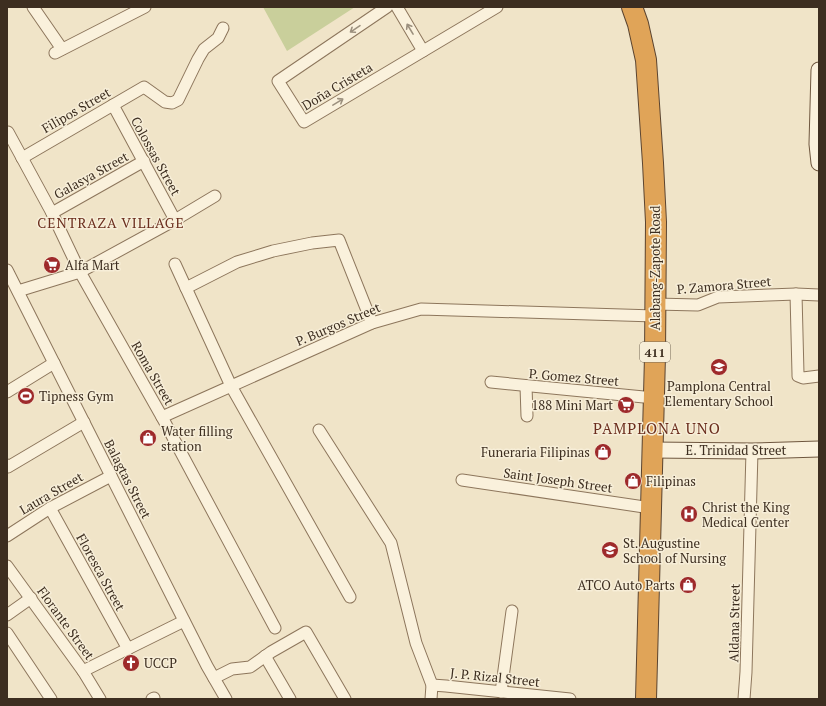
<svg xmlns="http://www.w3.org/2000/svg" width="826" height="706" font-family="'PT Serif',serif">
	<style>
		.green { fill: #c9cf9b }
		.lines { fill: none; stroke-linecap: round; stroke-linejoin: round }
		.street-casing { stroke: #8d765c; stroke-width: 13 }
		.secondary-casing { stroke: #6f573f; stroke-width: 17 }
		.highway-casing { stroke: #5b4430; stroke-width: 22 }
		.street { stroke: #faf1dc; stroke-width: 11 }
		.secondary { stroke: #faf1dc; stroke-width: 15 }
		.highway { stroke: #e0a458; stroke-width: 20 }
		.oneway { stroke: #9c907e }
		.labels { text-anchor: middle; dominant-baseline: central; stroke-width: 3; stroke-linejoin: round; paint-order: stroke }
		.shield { fill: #f7eed8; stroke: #756857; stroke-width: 1 }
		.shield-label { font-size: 12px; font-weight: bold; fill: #3d2e20 }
		.street-label { font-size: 13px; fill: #3d2e20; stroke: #f7eed8 }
		.poi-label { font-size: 13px; fill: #3d2e20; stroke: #f7eed8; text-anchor: start }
		.neighbourhood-label { font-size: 14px; letter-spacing: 1px; fill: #6b2e1e; stroke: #f7eed8 }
		.quarter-label { font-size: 15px; letter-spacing: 1px; fill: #6b2e1e; stroke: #f7eed8 }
	</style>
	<rect width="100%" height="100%" fill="#f0e4c8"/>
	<!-- green -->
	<path class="green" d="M263,7h92l-68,44z"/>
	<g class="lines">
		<!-- street casing -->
		<g class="street-casing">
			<g id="street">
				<path d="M33,7l29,42"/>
				<path d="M387,7l-109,74 26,41 193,-115"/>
				<path d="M397,7l26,44"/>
				<path d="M55,53l90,-46"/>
				<path d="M113,105l62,115"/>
				<path d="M8,132l44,81 28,59 82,145 113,211"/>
				<path d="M22,158l122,-71 21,15 7,1 6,-3 20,-41 6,-10 14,-11 5,-10"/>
				<path d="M52,213l92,-52"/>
				<path d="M175,264l56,122 119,211"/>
				<path d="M7,270l200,396 19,33"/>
				<path d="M186,288l51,-26 23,-7 13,-4 39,-8 27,-3 33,83"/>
				<path d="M18,291l62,-19 95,-52 40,-24"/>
				<path d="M796,294l2,80v2l5,2 16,-2"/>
				<path d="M655,304l43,1 20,-8 78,-3 23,1"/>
				<path d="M491,382l163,16"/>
				<path d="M526,386l1,30"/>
				<path d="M7,392l47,-29"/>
				<path d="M162,417l210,-94 49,-14 234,7"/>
				<path d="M319,430l72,113 25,100 16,42 -1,14"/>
				<path d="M7,465l1,2 76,-45"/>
				<path d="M462,480l189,28"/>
				<path d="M50,508l78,141"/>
				<path d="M7,536l43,-28 61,-32"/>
				<path d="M7,566l76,105 17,28"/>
				<path d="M7,615l24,-17"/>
				<path d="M7,633l44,66"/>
				<path d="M265,656l25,43"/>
				<path d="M83,671l101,-50"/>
				<path d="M214,678l18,-9 18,-2 21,-15 35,-20 39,67"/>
				<path d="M432,685l14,1 124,13"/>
				<path d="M501,692l11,-81"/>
				<path d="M152,699l2,-1"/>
				<path d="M744,699l2,-27 6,-221"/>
			</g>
		</g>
		<!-- secondary casing -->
		<g class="secondary-casing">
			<g id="secondary">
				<path d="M819,70l-2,74 2,19"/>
				<path d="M652,450l100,1 67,-2"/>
			</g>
		</g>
		<!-- highway casing -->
		<g class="highway-casing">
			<path id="highway" d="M632,7l6,17 8,36 7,103 3,59 -1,134 -9,343"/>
		</g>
		<!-- street -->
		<use href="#street" class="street"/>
		<!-- secondary -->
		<use href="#secondary" class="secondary"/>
		<!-- highway -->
		<use href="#highway" class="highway"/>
	</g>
	<!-- one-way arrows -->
	<defs><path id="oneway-shaft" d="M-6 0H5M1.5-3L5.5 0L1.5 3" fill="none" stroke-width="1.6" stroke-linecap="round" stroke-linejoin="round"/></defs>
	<g class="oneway">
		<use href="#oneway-shaft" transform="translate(355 29) rotate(146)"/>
		<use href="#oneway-shaft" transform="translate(410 29) rotate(-121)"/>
		<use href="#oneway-shaft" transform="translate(338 102) rotate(-31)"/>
	</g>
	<!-- icons -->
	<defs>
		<g id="supermarket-disc" transform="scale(0.9)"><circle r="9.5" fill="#9e2a2b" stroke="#f7eed8"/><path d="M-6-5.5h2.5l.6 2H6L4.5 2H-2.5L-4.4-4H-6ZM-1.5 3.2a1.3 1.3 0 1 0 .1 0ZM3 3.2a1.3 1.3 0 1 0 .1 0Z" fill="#fff"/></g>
		<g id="school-disc" transform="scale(0.9)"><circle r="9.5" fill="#9e2a2b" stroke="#f7eed8"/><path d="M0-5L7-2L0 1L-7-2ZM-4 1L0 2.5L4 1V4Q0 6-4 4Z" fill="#fff"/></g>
		<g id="stadium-disc" transform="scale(0.9)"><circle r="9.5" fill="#9e2a2b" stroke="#f7eed8"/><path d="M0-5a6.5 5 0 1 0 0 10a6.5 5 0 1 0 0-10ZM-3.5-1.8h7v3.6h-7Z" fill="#fff"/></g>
		<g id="shop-disc" transform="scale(0.9)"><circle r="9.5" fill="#9e2a2b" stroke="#f7eed8"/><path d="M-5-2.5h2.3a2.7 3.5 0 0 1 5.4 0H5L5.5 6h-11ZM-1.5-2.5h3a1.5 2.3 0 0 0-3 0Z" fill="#fff"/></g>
		<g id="hospital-disc" transform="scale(0.9)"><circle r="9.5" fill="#9e2a2b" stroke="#f7eed8"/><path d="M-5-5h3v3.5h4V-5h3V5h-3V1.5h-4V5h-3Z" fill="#fff"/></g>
		<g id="university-disc" transform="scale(0.9)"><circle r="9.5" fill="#9e2a2b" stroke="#f7eed8"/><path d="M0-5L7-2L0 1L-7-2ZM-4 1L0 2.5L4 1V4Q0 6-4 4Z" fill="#fff"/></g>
		<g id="church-disc" transform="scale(0.9)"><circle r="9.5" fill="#9e2a2b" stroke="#f7eed8"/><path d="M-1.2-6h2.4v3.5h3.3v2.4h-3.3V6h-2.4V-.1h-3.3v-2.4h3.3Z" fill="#fff"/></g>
	</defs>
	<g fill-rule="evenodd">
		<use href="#supermarket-disc" x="52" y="265"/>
		<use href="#school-disc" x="719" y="367"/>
		<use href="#stadium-disc" x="26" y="396"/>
		<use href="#supermarket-disc" x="626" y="405"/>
		<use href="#shop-disc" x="148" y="438"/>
		<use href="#shop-disc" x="603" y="452"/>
		<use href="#shop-disc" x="633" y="481"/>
		<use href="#hospital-disc" x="689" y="514"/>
		<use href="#university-disc" x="610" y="550"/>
		<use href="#shop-disc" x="688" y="585"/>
		<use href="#church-disc" x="131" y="663"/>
	</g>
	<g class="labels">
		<!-- shield labels -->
		<rect class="shield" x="640" y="342" width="30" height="20" rx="3"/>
		<g class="shield-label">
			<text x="655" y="352">411</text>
		</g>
		<!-- street labels -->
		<g class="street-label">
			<text transform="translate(337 86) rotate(-31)">Doña Cristeta</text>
			<text transform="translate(76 110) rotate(-30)">Filipos Street</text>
			<text transform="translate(156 156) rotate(61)">Colossas Street</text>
			<text transform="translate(91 175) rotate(-29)">Galasya Street</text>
			<text transform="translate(655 268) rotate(-90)">Alabang-Zapote Road</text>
			<text transform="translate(724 285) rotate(-5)">P. Zamora Street</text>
			<text transform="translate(338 324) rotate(-23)">P. Burgos Street</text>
			<text transform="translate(153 373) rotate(60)">Roma Street</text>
			<text transform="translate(574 377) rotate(5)">P. Gomez Street</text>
			<text x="736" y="450">E. Trinidad Street</text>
			<text transform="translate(128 479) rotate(63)">Balagtas Street</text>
			<text transform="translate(558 480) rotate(8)">Saint Joseph Street</text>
			<text transform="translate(51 493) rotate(-30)">Laura Street</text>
			<text transform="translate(101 572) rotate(61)">Floresca Street</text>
			<text transform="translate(66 623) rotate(54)">Florante Street</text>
			<text transform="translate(734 623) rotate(-89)">Aldana Street</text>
			<text transform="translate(495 677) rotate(6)">J. P. Rizal Street</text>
		</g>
		<!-- poi labels -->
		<g class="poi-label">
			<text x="65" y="265">Alfa Mart</text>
			<text x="719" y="386" text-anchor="middle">Pamplona Central<tspan x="719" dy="15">Elementary School</tspan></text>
			<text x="39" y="396">Tipness Gym</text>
			<text x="613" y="405" text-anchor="end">188 Mini Mart</text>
			<text x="161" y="431">Water filling<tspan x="161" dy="15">station</tspan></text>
			<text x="590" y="452" text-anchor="end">Funeraria Filipinas</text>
			<text x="646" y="481">Filipinas</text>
			<text x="702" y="507">Christ the King<tspan x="702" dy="15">Medical Center</tspan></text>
			<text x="623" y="543">St. Augustine<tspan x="623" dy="15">School of Nursing</tspan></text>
			<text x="675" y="585" text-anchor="end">ATCO Auto Parts</text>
			<text x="144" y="663">UCCP</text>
		</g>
		<!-- neighbourhood labels -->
		<g class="neighbourhood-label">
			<text x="111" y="222">CENTRAZA VILLAGE</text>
		</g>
		<!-- quarter labels -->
		<g class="quarter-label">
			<text x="657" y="428">PAMPLONA UNO</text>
		</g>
	</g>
	<!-- border -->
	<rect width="826" height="706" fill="none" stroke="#3d2e20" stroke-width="16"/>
</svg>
